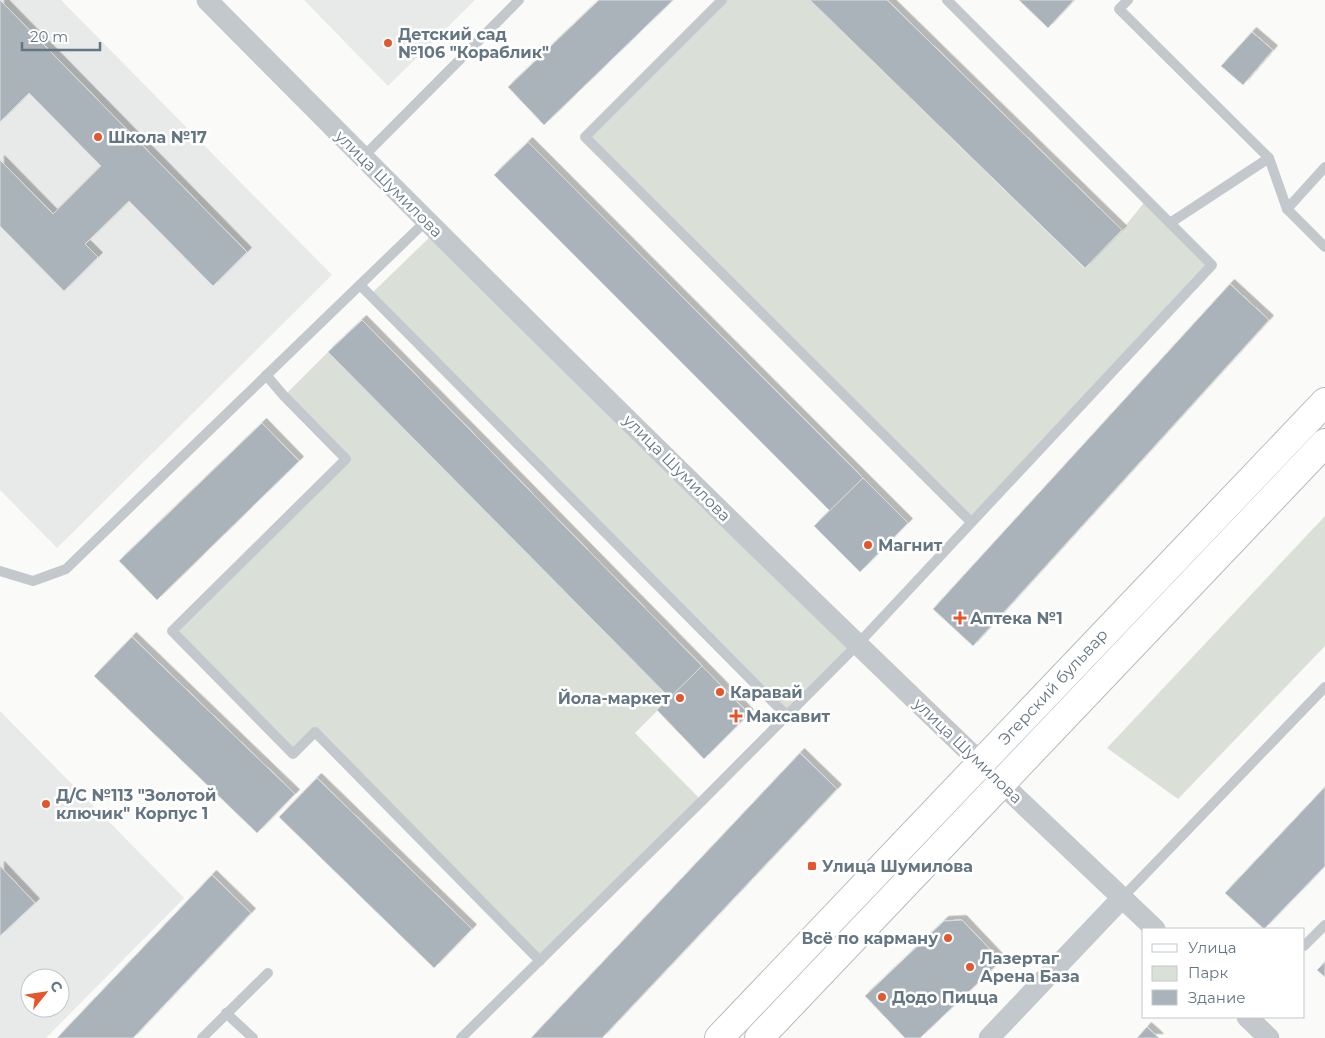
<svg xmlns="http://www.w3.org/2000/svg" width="1325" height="1038" font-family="Montserrat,sans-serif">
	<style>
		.built { fill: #e8e9e9; fill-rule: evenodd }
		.green { fill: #dadfd7 }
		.building { fill: #aab3b9; stroke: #dcdcda; filter: url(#shadow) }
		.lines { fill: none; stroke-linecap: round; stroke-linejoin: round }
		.primary-casing { stroke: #b5babe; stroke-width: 30 }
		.service { stroke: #c3c8cc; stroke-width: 10 }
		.minor { stroke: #c3c8cc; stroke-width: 21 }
		.primary { stroke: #fff; stroke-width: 28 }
		.poi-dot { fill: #e4572e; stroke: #fff; stroke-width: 2 }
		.labels { text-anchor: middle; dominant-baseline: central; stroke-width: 5; stroke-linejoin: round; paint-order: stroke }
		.poi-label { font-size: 16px; font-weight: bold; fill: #657683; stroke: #fff; text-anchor: start }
		.street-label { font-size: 16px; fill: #657683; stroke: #fff }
	</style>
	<defs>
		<filter id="shadow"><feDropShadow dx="4.5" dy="-4.5" stdDeviation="0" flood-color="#0004"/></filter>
	</defs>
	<rect width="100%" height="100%" fill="#fafaf8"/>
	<!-- built -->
	<g class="built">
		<path d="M0,0h61l271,275 -275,273 -57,-58z"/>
		<path d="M304,0h171l-87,86z"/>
		<path d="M0,711l184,187 -138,140h-46zM30,978h30v30h-30z"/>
	</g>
	<!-- green -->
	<g class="green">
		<path d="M720,0h90l274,268 38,-38 25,-31 65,66 -241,257 -386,-385z"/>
		<path d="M436,231l421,414 -71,70 -416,-420z"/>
		<path d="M328,352l342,346 -35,35 67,68 -162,160 -225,-229 -22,22 -121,-123 174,-172 -62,-63z"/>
		<path d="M1325,516v130l-147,153 -71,-51z"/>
	</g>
	<!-- building -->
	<g class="building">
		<path d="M0,0l247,252 -34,34 -84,-85 -44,43 13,13 -34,34 -64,-65v-66l53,54 48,-48 -72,-73 -29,29z"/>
		<path d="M599,0h74l-129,125 -36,-38z"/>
		<path d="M810,0h77l235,230 -37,38z"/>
		<path d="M1019,0h55l-26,28z"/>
		<path d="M1252,32l21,18 -30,35 -22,-19z"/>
		<path d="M528,142l335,336 -33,33 -336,-336z"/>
		<path d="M1230,284l39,36 -296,326 -40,-37z"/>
		<path d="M362,320l340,346 -32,32 -342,-346z"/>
		<path d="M262,423l37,38 -142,139 -38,-39z"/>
		<path d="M863,478l45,45 -48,49 -46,-46z"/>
		<path d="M132,637l163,157 -38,39 -163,-157z"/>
		<path d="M702,666l47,48 -45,45 -47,-49z"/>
		<path d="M800,753l37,36 -235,249h-71z"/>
		<path d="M317,778l155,151 -38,39 -155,-151z"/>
		<path d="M1325,787v79l-61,63 -39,-36z"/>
		<path d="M0,866l35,37 -35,33z"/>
		<path d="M212,875l39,38 -118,125h-76z"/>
		<path d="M962,920l39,41 -81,77h-15l-40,-42 79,-75z"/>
		<path d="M1325,962v15l-8,-7z"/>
		<path d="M1147,1027l12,11h-22z"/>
	</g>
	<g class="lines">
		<!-- primary casing -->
		<g class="primary-casing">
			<g id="primary">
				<path d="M719,1038c203,-212 403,-424 606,-636"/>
				<path d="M759,1038l566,-595"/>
			</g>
		</g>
		<!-- service -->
		<g class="service">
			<path d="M722,0l-137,137 386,385"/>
			<path d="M1128,0l-9,9 150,149 18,51 38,38"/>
			<path d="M363,157l156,-157"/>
			<path d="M1287,209l38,-42"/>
			<path d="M1170,223l99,-65"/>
			<path d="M360,285l426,430"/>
			<path d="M266,375l18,21 62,63 -174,172 121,123 22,-22 225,229"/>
			<path d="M0,571l33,10 33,-12 360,-348"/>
			<path d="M1122,898l203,-211"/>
			<path d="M1304,946l21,-21"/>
			<path d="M226,1013l27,25"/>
			<path d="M202,1038l66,-65"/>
			<path d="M461,1038l241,-237 155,-156 355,-380 -265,-265"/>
		</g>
		<!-- minor -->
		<g class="minor">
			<path d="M207,0c255,258 513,513 775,764"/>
			<path d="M1001,783l154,146"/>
			<path d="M1247,1017l22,21"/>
			<path d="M989,1038l133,-140"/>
		</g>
		<!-- primary -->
		<use href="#primary" class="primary"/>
	</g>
	<!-- markers -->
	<g class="poi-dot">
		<circle cx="388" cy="43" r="5"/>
		<circle cx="98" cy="137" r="5"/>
		<circle cx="868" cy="545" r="5"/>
		<path d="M957.5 610.5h5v5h5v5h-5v5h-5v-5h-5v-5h5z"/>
		<circle cx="720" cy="692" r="5"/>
		<circle cx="680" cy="698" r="5"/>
		<path d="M733.5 708.5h5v5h5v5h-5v5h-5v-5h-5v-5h5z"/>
		<circle cx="46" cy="804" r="5"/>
		<rect x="807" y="861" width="10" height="10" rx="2.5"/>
		<circle cx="948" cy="938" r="5"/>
		<circle cx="970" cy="967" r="5"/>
		<circle cx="882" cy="997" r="5"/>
	</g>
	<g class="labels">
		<!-- poi labels -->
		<g class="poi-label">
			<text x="398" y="34">Детский сад<tspan x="398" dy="18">№106 "Кораблик"</tspan></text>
			<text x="108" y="137">Школа №17</text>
			<text x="878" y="545">Магнит</text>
			<text x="970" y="618">Аптека №1</text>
			<text x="730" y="692">Каравай</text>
			<text x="670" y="698" text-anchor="end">Йола-маркет</text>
			<text x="746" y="716">Максавит</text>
			<text x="56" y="795">Д/С №113 "Золотой<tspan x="56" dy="18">ключик" Корпус 1</tspan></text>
			<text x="822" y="866">Улица Шумилова</text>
			<text x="938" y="938" text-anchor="end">Всё по карману</text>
			<text x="980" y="958">Лазертаг<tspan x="980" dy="18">Арена База</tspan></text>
			<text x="892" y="997">Додо Пицца</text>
		</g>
		<!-- street labels -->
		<g class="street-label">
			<text transform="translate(389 184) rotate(45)">улица Шумилова</text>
			<text transform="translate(677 468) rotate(45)">улица Шумилова</text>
			<text transform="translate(1053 687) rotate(-47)">Эгерский бульвар</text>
			<text transform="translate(968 751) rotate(44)">улица Шумилова</text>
		</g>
	</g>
	<!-- legend -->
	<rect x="1142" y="928" width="162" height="90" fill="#ffffff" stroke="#c1c8cd"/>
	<rect x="1152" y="944" width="25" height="8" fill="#ffffff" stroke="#c1c8cd"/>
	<text x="1188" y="953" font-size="15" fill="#657683">Улица</text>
	<rect x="1152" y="966" width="25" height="15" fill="#dadfd7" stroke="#c1c8cd"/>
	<text x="1188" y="978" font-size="15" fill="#657683">Парк</text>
	<rect x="1152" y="990" width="25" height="15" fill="#aab3b9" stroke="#c1c8cd"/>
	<text x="1188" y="1003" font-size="15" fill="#657683">Здание</text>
	<!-- north arrow -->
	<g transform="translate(45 993) rotate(60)"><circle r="24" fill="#ffffff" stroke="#c1c8cd"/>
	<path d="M0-4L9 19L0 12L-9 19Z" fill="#e4572e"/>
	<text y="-8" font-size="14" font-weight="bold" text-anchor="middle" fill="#657683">С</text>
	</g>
	<!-- scale -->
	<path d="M22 42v8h78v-8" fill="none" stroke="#657683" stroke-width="2.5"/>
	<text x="30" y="42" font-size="15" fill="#657683" stroke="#ffffff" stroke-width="4" paint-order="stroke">20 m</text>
</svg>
